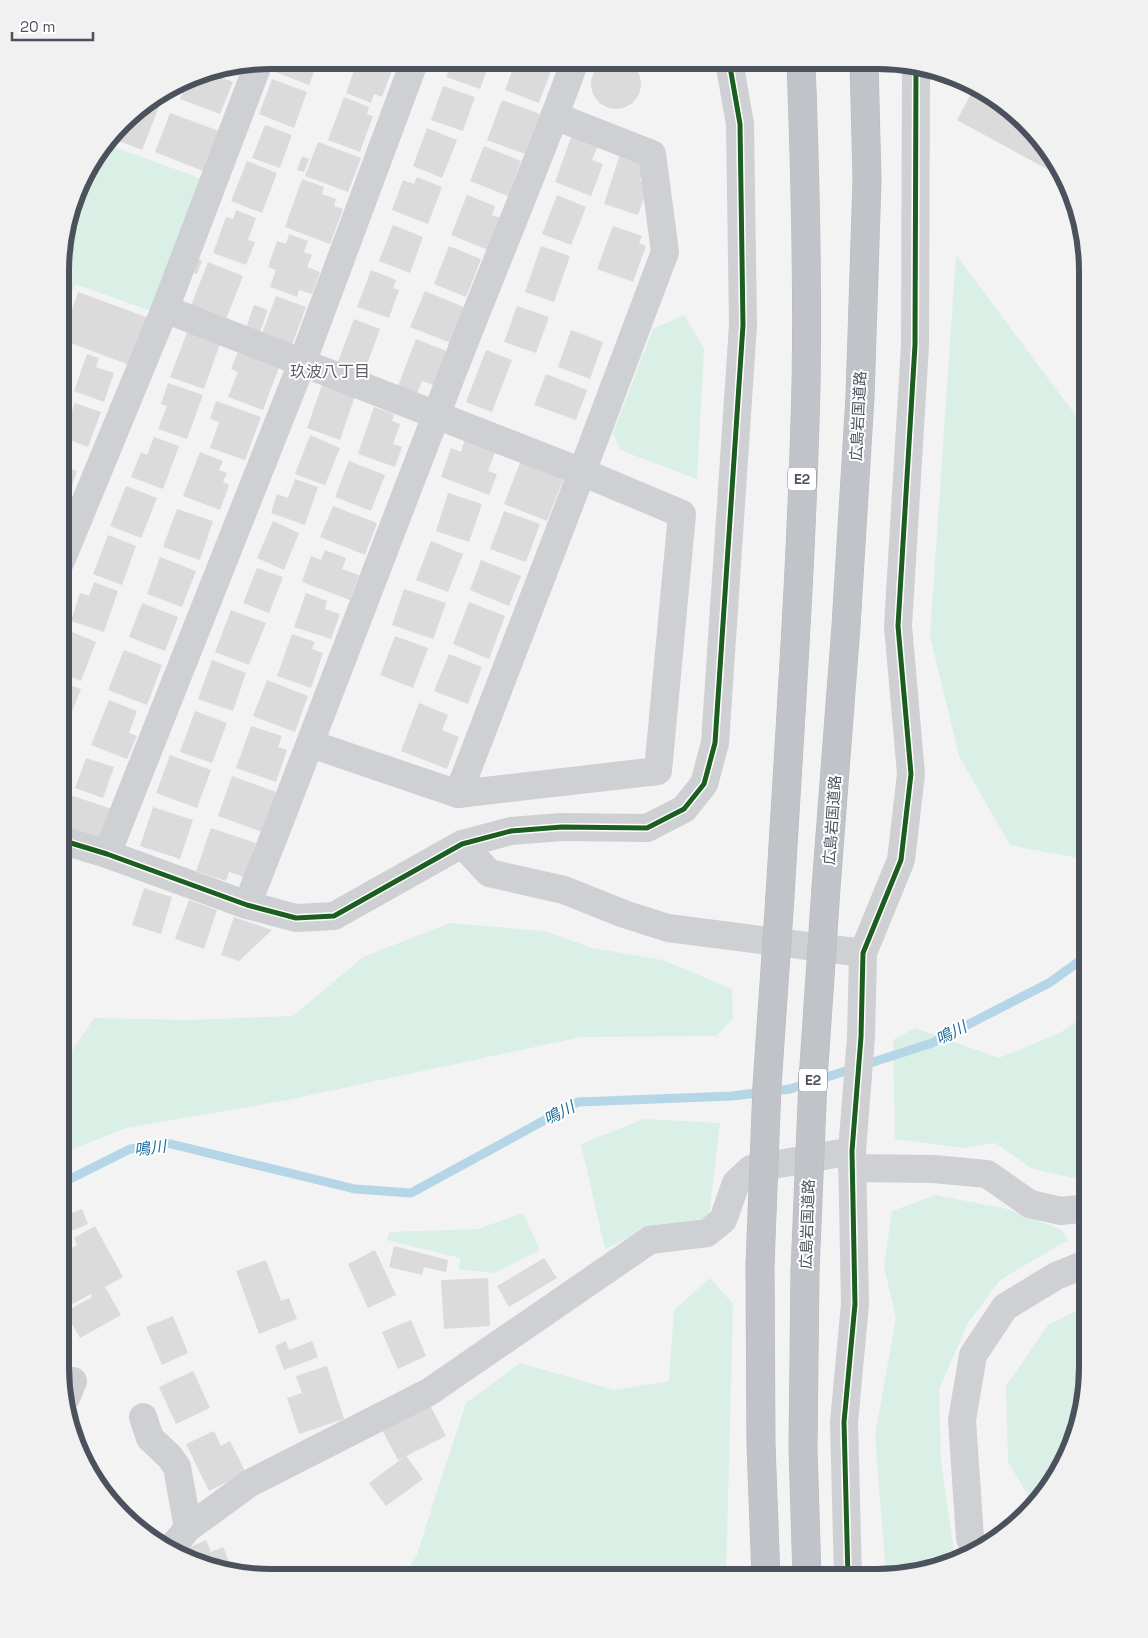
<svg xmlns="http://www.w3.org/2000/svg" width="1148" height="1638" font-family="'Space Grotesk','Noto Sans JP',sans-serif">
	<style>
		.green { fill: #daefe5 }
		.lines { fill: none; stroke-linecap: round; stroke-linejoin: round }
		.stream { stroke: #b4d6e7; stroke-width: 9 }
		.building { fill: #dbdbdc }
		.highway-casing { stroke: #b9bbc1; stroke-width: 29 }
		.minor { stroke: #ced0d3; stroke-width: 28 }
		.highway { stroke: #c0c3c8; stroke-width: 28 }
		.highway-bridge-casing { stroke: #b9bbc1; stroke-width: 29; stroke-linecap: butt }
		.highway-bridge { stroke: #c0c3c8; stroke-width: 28 }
		.cycleway-casing { stroke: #fff; stroke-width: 8 }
		.cycleway { stroke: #1b5e20; stroke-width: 5 }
		.labels { text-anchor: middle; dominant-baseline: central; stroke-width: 4; stroke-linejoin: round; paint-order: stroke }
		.shield { fill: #fff; stroke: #82868e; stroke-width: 1 }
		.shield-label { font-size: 14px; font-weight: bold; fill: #4c525d }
		.street-label { font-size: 15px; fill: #4c525d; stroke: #fff }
		.neighbourhood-label { font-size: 16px; fill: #5f6166; stroke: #fff }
		.water-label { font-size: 16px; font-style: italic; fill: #1e729d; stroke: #fff }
		.rim { fill: none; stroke: #4c525d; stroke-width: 6 }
	</style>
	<rect width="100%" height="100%" fill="#f3f3f3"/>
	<!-- green -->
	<g class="green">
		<path d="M106,144l96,35 -48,133 -79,-28 -13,36v-77l26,-77z"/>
		<path d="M956,255l132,177v428l-78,-15 -51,-89 -29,-120z"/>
		<path d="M684,315l20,33 -7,131 -77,-29 -7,-17 40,-104z"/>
		<path d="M450,923l94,8 48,17 70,12 70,29 1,30 -17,17 -135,1 -294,63 -161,28 -66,26v-85l34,-51 95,2 104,-4 70,-59z"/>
		<path d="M1088,1013v168l-55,-12 -38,-26 -32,5 -68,-9 -2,-99 22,-12 84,30 61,-25z"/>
		<path d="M644,1119l76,4 -11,94 -61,11 -43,21 -24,-105z"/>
		<path d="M936,1195l71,14 55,21 6,10 -68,40 -32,43 -29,66 2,72 14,99 -69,16 -11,-141 21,-117 -12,-51 8,-56z"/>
		<path d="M523,1213l17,37 -46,23 -35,-4 1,-11 -73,-18 2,-8 89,-3z"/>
		<path d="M710,1278l23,26 -7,274 -325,-1 15,-20 50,-154 54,-40 94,27 55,-9 5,-71z"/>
		<path d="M1088,1305v76l-11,54 -25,50 -18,20 -26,-43 -2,-76 42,-61z"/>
	</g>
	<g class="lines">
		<!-- stream -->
		<path class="stream" d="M60,1184l70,-35 37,-6 188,46 56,4 167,-91 154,-6 58,-7 142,-46 117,-60 39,-28"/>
	</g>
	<!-- building -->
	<g class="building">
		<circle cx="616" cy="84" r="25"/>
		<path d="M280,60h38l-9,25 -34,-13z"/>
		<path d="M358,60h16l19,7 -11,30 -8,-3 -3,9 -25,-10z"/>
		<path d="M435,60l11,1 -2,7 -10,-3z"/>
		<path d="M452,61h38l-10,28 -34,-12z"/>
		<path d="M516,61h25l12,4 -14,38 -34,-13z"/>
		<path d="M204,71l29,11 -13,32 -40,-15 8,-19z"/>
		<path d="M272,79l35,13 -13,36 -35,-14z"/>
		<path d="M443,86l32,11 -12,34 -32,-11z"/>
		<path d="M975,86l30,17 62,77 -110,-60z"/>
		<path d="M164,94l-22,56 -31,-12 21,-26z"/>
		<path d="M344,97l25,10 -2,7 6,2 -13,36 -32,-12z"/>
		<path d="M502,100l38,14 -15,40 -38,-14z"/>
		<path d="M170,113l49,18 -16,40 -48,-19z"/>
		<path d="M265,125l27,10 -12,33 -28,-10z"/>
		<path d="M427,128l30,12 -15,38 -29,-12z"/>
		<path d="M572,135l26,10 -6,15 11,4 -12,32 -36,-14z"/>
		<path d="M318,142l43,16 -13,34 -43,-16z"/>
		<path d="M484,146l37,15 -13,35 -38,-15z"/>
		<path d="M620,154l26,9 -6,18 9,3 -11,31 -34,-11z"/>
		<path d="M302,156l7,3 -5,13 -7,-2z"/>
		<path d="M247,161l30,12 -15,40 -31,-12z"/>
		<path d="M417,177l25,10 -14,37 -36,-14 11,-30 11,4z"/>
		<path d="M302,179l22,8 -2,7 14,5 -2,7 9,3 -13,35 -45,-17z"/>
		<path d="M467,195l28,11 -3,9 9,3 -13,32 -37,-15z"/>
		<path d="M557,195l29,12 -15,38 -29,-11z"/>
		<path d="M236,210l20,8 -8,22 7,2 -9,23 -33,-12 13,-36 7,2z"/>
		<path d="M393,225l30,12 -13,36 -31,-12z"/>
		<path d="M613,226l29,10 -3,7 7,3 -13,36 -36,-13z"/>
		<path d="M289,234l19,7 -4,11 8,3 -5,12 13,5 -8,22 -13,-4 -2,7 -27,-10 6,-17 -8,-3 9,-26 9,3z"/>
		<path d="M449,246l32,13 -15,38 -32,-13z"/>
		<path d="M541,246l29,10 -16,46 -29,-10z"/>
		<path d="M194,257l8,4 -5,13 -9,-3z"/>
		<path d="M208,262l35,14 -18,46 -35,-14z"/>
		<path d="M371,270l25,10 -3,8 6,2 -10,28 -32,-11z"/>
		<path d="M425,291l41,17 -15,35 -41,-16z"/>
		<path d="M78,292l71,26 -17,48 -70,-26z"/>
		<path d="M276,296l30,11 -16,43 -30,-11z"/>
		<path d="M254,305l14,5 -8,22 -14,-4z"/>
		<path d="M517,306l32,11 -13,36 -32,-11z"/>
		<path d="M354,319l26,10 -16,43 -26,-10z"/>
		<path d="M188,330l33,11 -17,48 -34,-12z"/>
		<path d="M571,330l32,12 -13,37 -32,-12z"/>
		<path d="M416,339l33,13 -13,34 -14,-5 -5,12 -19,-7z"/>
		<path d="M240,347l41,15 -18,48 -35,-13 10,-25 -7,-3z"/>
		<path d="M486,350l26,10 -20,52 -26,-10z"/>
		<path d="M87,354l12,4 -3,9 18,6 -10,29 -30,-11z"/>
		<path d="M546,374l41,16 -11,30 -42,-15z"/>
		<path d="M168,383l35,12 -16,44 -29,-10 9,-23 -6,-2z"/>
		<path d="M322,385l33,11 -15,44 -33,-12z"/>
		<path d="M216,401l45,16 -16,43 -35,-12 9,-26 -9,-3z"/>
		<path d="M75,403l26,9 -13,35 -26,-10z"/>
		<path d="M374,407l20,7 -2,7 8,3 -7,20 9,3 -7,20 -37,-13z"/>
		<path d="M310,435l30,13 -15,37 -30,-11z"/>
		<path d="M154,437l25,9 -16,43 -32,-12 10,-25 6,3z"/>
		<path d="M465,439l31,11 -8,21 9,3 -8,21 -48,-18 10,-29 10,4z"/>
		<path d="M200,452l23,9 -4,9 8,3 -4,9 6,3 -9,25 -37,-14z"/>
		<path d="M62,453l4,2 -4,11 15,5 -11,33 -5,-2z"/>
		<path d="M522,458l43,17 -18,46 -43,-17z"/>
		<path d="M349,461l36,14 -14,36 -36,-14z"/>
		<path d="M295,479l23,8 -13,38 -34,-12 6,-19 11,4z"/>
		<path d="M126,486l31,12 -16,40 -31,-12z"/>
		<path d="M448,493l34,11 -13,38 -33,-11z"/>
		<path d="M333,506l44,17 -12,32 -45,-18z"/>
		<path d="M177,509l36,12 -13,39 -37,-13z"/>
		<path d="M504,511l36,13 -14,38 -36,-13z"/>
		<path d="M273,521l26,12 -15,37 -27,-12z"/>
		<path d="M108,535l28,11 -14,39 -29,-11z"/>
		<path d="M431,541l32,13 -15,38 -32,-12z"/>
		<path d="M325,550l21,8 -4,11 17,6 -9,25 -48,-18 9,-26 10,4z"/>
		<path d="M160,557l36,14 -14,36 -35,-13z"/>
		<path d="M481,560l40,16 -12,30 -39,-16z"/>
		<path d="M257,568l26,9 -14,36 -26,-10z"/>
		<path d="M94,582l24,9 -14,41 -33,-11 9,-28 9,3z"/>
		<path d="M404,589l42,14 -13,36 -41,-14z"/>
		<path d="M306,593l21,8 -2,8 15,5 -9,25 -37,-12z"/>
		<path d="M469,602l36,14 -16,43 -36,-15z"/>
		<path d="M142,603l36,14 -13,34 -36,-14z"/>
		<path d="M231,610l35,13 -17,42 -34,-13z"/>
		<path d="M72,632l24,10 -15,39 -20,-8v-14z"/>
		<path d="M292,634l23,8 -3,7 11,4 -12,35 -34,-12z"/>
		<path d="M395,636l33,12 -15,40 -33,-13z"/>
		<path d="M124,650l38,15 -15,40 -39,-15z"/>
		<path d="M449,654l33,13 -14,37 -34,-13z"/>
		<path d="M212,660l34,13 -13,38 -35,-12z"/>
		<path d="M267,680l41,16 -13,36 -42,-16z"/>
		<path d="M61,682l20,7 -15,38 -5,-1z"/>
		<path d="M109,700l28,11 -8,22 8,3 -10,23 -36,-14z"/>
		<path d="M419,703l29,12 -6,15 17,7 -12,32 -46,-18z"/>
		<path d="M195,711l32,12 -15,40 -32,-11z"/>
		<path d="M251,726l31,10 -4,11 9,3 -11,32 -40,-14z"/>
		<path d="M170,755l41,15 -14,38 -41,-15z"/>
		<path d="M86,758l28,9 -11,31 -28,-10z"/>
		<path d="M232,776l44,16 -14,40 -44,-16z"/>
		<path d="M61,792l54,18 -12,35 -42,-14 2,-16 -2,-1z"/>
		<path d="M153,807l40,13 -13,39 -40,-13z"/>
		<path d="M211,828l45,15 -12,34 -15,-5 -3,9 -30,-10z"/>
		<path d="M144,888l28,9 -11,37 -29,-9z"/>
		<path d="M189,900l28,10 -13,39 -29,-10z"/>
		<path d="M234,917l38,13 -33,31 -18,-6z"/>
		<path d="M82,1209l6,15 -22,9 -6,-15z"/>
		<path d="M95,1226l28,51 -18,10 16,28 -41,23 -15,-26 27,-15 -1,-3 -28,15 -3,-6v-15l2,-1 -2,-4v-29l17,-9 -3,-7z"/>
		<path d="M394,1246l54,14 -2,12 -22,-5 -2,8 -33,-8z"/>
		<path d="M375,1250l21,45 -28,13 -20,-44z"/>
		<path d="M544,1258l13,20 -48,29 -12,-21z"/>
		<path d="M266,1260l15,41 8,-3 8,21 -38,15 -23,-63z"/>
		<path d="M488,1278l2,48 -46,3 -3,-49z"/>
		<path d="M173,1316l15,37 -26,12 -16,-38z"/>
		<path d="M411,1320l15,36 -28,13 -16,-37z"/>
		<path d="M286,1341l3,9 23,-9 6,16 -34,13 -9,-24z"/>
		<path d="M327,1366l17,53 -45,15 -12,-36 15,-5 -6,-17z"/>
		<path d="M193,1371l17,37 -34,16 -17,-37z"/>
		<path d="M430,1405l16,31 -40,20 17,23 -37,27 -17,-23 35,-26 -6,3 -16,-30z"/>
		<path d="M214,1431l7,15 9,-5 16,32 -37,18 -23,-47z"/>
		<path d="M206,1540l5,12 12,-5 8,19 -11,4 -29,-8 -5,-13z"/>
	</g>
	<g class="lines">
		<!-- highway casing -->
		<g class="highway-casing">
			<g id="highway">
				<path d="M826,888l20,-262 14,-229 7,-217 -3,-118"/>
				<path d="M780,896c10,-170 22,-340 26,-511 2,-108 -1,-216 -5,-323"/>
				<path d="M760,1265l1,179 5,134"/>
				<path d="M805,1271l-2,177 4,130"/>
			</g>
		</g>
		<!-- minor -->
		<g class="minor">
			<path d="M165,309l417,163 100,42 -24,257 -200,23 -147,-50"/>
			<path d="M61,561l104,-252 94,-247"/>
			<path d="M458,794l124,-322 83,-220 -13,-98 -97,-38"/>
			<path d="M61,840l46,14 140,51 49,13 38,-2 128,-72 49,-13 51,-4 85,1 37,-19 20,-25 11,-41 28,-418 -3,-201 -11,-63"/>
			<path d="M462,844l27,29 75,17 60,24 44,14 195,25"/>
			<path d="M107,854l195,-491 113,-303"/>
			<path d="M247,905c68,-172 133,-345 200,-518 42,-109 88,-216 128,-326"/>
			<path d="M852,1168l81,1 54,5 43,30 31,7 27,-3"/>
			<path d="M67,1396l6,-15"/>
			<path d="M143,1417l7,21 20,19 7,10 11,61"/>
			<path d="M170,1550l18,-22 62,-45 179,-91 221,-152 57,-7 16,-13 13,-37 15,-14 101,-18"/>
			<path d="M976,1552l-6,-14 -8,-118 11,-65 32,-48 51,-31 32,-13"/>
			<path d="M848,1578l-4,-156 11,-118 -3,-153 9,-114 2,-84 38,-93 10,-86 -13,-148 17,-281 1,-280"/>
		</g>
		<!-- highway -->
		<use href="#highway" class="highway"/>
		<!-- highway-bridge casing -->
		<g class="highway-bridge-casing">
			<g id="highway-bridge">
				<path d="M760,1265l7,-179 13,-190"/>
				<path d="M805,1271l8,-191 13,-192"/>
			</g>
		</g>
		<!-- highway-bridge -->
		<use href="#highway-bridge" class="highway-bridge"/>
		<!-- cycleway casing -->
		<g class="cycleway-casing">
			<g id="cycleway">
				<path d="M61,840l46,14 140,51 49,13 38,-2 128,-72 49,-13 51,-4 85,1 37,-19 20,-25 11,-41 28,-418 -3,-201 -11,-63"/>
				<path d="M848,1578l-4,-156 11,-118 -3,-153 9,-114 2,-84 38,-93 10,-86 -13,-148 17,-281 1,-280"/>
			</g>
		</g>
		<!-- cycleway -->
		<use href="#cycleway" class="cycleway"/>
	</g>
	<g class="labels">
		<!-- shield labels -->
		<g class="shield">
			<rect x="788" y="467.5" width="28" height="23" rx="4"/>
			<rect x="799" y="1068.5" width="28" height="23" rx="4"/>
		</g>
		<g class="shield-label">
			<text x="802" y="479">E2</text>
			<text x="813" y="1080">E2</text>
		</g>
		<!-- street labels -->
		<g class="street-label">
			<text transform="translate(858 416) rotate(-87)">広島岩国道路</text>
			<text transform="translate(832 820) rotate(-86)">広島岩国道路</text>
			<text transform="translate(807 1224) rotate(-88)">広島岩国道路</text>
		</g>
		<!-- neighbourhood labels -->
		<g class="neighbourhood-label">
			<text x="330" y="371">玖波八丁目</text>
		</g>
		<!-- water labels -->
		<g class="water-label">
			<text transform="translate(951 1033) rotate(-27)">鳴川</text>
			<text transform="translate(559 1113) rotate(-27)">鳴川</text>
			<text transform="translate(150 1148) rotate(-7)">鳴川</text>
		</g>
	</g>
	<!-- crop -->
	<path d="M0 0H1148V1638H0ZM271 69H877A202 202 0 0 1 1079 271V1367A202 202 0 0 1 877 1569H271A202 202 0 0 1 69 1367V271A202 202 0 0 1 271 69Z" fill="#f1f1f2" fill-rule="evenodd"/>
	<path class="rim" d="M271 69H877A202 202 0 0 1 1079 271V1367A202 202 0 0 1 877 1569H271A202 202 0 0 1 69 1367V271A202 202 0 0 1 271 69Z"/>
	<!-- scale -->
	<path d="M12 32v8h81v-8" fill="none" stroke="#4c525d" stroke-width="2.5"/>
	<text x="20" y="32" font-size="15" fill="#4c525d" stroke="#ffffff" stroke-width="4" paint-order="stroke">20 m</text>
</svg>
